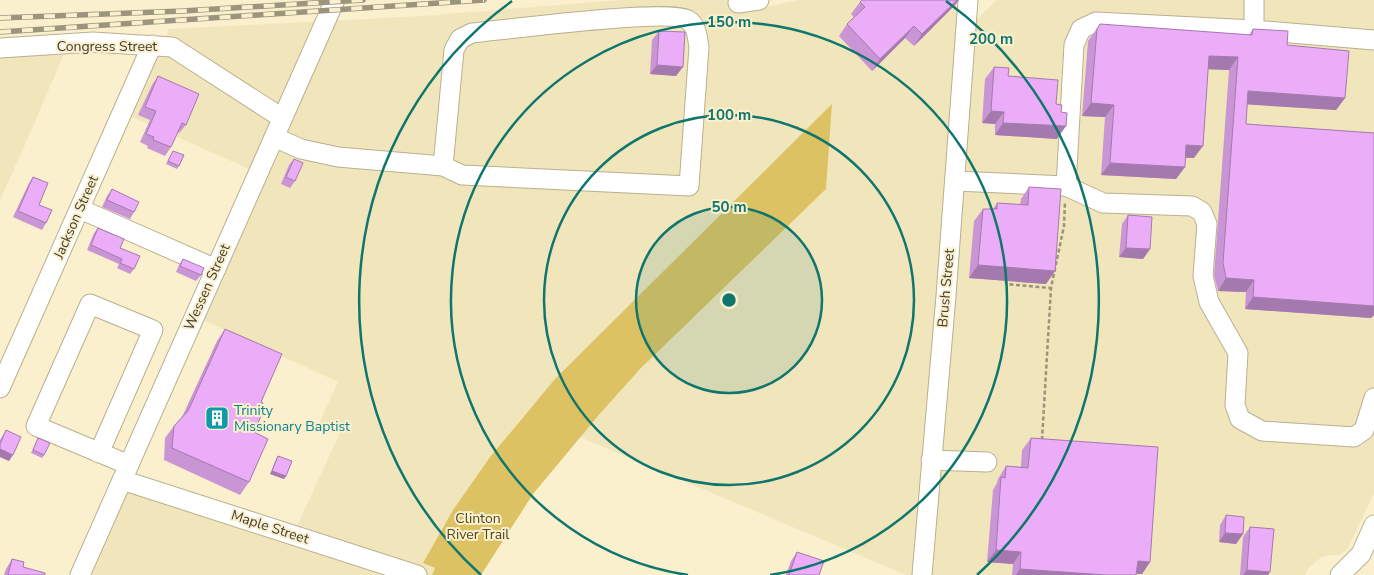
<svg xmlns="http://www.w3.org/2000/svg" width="1374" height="575" font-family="'Nunito Sans',sans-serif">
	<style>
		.built { fill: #f1e5bc }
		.green { fill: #dcc262 }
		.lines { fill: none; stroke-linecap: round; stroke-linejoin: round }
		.minor-casing { stroke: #b9b08f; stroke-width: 21 }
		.path { stroke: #9a937c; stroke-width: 2.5; stroke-dasharray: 4 2.5; stroke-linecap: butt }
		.minor { stroke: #fff; stroke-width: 19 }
		.rail-casing { stroke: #9c957e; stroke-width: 5.5 }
		.rail { stroke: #faf0ce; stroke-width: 4; stroke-dasharray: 11; stroke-linecap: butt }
		.wall { fill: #ca95d5 }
		.shaded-wall { fill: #a479ae }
		.building { fill: #ebadf8; stroke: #a479ae }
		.ring { fill: none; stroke: #0f766e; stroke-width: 2.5 }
		.labels { text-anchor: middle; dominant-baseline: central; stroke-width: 4; stroke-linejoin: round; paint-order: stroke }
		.street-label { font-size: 14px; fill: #3f3b2e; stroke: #faf0ce }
		.culture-label { font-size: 14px; fill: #0d838f; stroke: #faf0ce; text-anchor: start }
		.park-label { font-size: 14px; fill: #51461d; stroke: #faf0ce }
		.centre { fill: #0f766e; stroke: #faf0ce; stroke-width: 2.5 }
		.ring-label { font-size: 15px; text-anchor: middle; font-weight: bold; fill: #0f766e; stroke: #faf0ce; stroke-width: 4; stroke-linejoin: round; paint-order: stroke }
	</style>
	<rect width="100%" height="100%" fill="#faf0ce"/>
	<!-- built -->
	<g class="built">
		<path d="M620,0h110l1,9 40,-3 27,-6h179l-1,20 21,-20h377v493l-26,55 -5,5 -4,2h-11l-8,3 -13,12 -2,5h-399l-326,-138 60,-68 186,-180 6,-84 -301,302 -41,50 -37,53 -30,53 12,5 -3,7h-345l38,-81 6,-2 158,51 51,-110 -21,-10 19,-41 -137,-63 66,-142 -137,-61 39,-87 253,-13z"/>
		<path d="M64,54l-40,93 -24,53v-142z"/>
	</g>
	<!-- green -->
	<path class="green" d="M832,104l-6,85 -186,180 -42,47 -65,78 -52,81h-49l3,-7 -12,-5 30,-53 37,-53 65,-78z"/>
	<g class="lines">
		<!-- minor casing -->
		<g class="minor-casing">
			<g id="minor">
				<path d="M1254,0v30l120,10"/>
				<path d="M738,3l21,-3"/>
				<path d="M0,48l93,-6 79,5 110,71"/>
				<path d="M274,137l27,12 37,8 105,9 11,-116 6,-11 12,-6c31,-3 198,-25 216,-13 9,6 9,16 11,27l-10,139 -227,-11 -19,-9"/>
				<path d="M955,181l111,5 8,-141 7,-16 15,-7 158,8"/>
				<path d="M1066,186l37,17 89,3 10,6 5,12 -4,52 6,26 29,51 -3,52 5,14 22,12 92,6 10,-7 10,-32"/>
				<path d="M80,209l136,60"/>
				<path d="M0,388l152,-343"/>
				<path d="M99,453l54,-123 -63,-26 -54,122 93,39"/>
				<path d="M931,460l56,2"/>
				<path d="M122,480l295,95"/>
				<path d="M80,575l255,-575"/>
				<path d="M922,575l24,-279 22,-296"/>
				<path d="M1340,575l21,-21 13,-29"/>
			</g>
		</g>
		<!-- path -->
		<g class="path">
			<path d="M1006,281v3l44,4"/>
			<path d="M1042,440l9,-152 13,-62 1,-24"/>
		</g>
		<!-- minor -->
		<use href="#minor" class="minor"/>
		<!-- rail casing -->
		<g class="rail-casing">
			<g id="rail">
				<path d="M0,18l183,-7 180,-11"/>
				<path d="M0,32l484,-32"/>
			</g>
		</g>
		<!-- rail -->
		<use href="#rail" class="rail"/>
	</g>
	<!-- wall -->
	<g class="wall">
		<path d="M860,2l95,3 -41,41 -9,-8 -33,33 -33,-35 8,-12 7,-7 -3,-3z"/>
		<path d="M1100,24l149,11 4,-6 34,16 58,53 -9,12 -89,-6 -1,20 128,9v182l-3,3 -126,-9 1,-17 -28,-1 -4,-15 15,-206 -21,-1 -14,89h-9v9l-9,12 -75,-4 4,-58 -23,-1 6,-75z"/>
		<path d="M659,31l17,45 -26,-2 2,-34z"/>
		<path d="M994,67l14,9 48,28 1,35 -62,-4v-11l-13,-1 3,-44z"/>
		<path d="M158,76l28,49 -7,8 -1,-1 -7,15 -6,9 -18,-8 1,-2 -8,-4 10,-22 -12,-5 14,-30z"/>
		<path d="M173,151l6,15 -2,3 -11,-5z"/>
		<path d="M294,159l1,22 -5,7 -9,-4 8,-19z"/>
		<path d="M33,177l6,28 7,18 -4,7 -29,-13 16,-34z"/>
		<path d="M1029,187l26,84 -9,13 -77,-6 5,-57 9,-12h10l4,-6 23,2 1,-6z"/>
		<path d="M112,189l22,23 -4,7 -28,-12 5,-11z"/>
		<path d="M1128,215l22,34 -7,10 -24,-2 3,-33z"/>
		<path d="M98,228l22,20 14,21 -4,5 -13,-6 2,-4 -32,-14 7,-17z"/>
		<path d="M183,259l18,16 -5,6 -20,-9 3,-7z"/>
		<path d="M225,329l36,73v6l-7,24 -5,50 -9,13 -76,-35 1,-22 9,-12 8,-9 35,-76z"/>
		<path d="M6,430l3,31 -9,-4v-17z"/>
		<path d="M38,438l6,17 -2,3 -11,-5z"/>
		<path d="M1031,438l119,124 -8,12h-6v1h-124l1,-11 -26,-2 6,-72 4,-7 1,-4 8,-13 15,1 1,-17z"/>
		<path d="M278,456l8,20 -2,3 -14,-5 6,-15z"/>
		<path d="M1226,515l17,19 -7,10 -17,-2 1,-17z"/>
		<path d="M1250,527l18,48h-28l3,-38z"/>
		<path d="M797,552l22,23h-33l5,-14z"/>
		<path d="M12,559l11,8 22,8h-41l2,-6z"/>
	</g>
	<!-- shaded-wall -->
	<g class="shaded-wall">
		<path d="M957,0h2l-4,5 -41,41 8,-12z"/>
		<path d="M914,26l-9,12 -33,33 8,-12z"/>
		<path d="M1209,56l29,1 -9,13 -28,-1z"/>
		<path d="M657,65l26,2 -7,9 -26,-2z"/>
		<path d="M1248,91l97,7 -9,12 -96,-6z"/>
		<path d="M1091,103l23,2 -9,12 -23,-1z"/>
		<path d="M991,111l13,1 -9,12 -13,-1z"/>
		<path d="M1003,123l63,3 -9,13 -62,-4z"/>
		<path d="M1186,145l17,1 -9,12 -17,-1z"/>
		<path d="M1110,163l75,4 -9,12 -75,-4z"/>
		<path d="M1126,248l24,1 -7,10 -24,-2z"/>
		<path d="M978,265l77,6 -9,13 -77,-6z"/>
		<path d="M1226,278l28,2 -8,12 -28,-1z"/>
		<path d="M1253,297l121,9v9l-3,3 -126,-9z"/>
		<path d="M0,449l13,6 -4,6 -9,-4z"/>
		<path d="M272,471l14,5 -2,3 -14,-5z"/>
		<path d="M1225,533l18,1 -7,10 -17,-2z"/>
		<path d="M996,550l25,2 -8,12 -26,-2z"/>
		<path d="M1138,561l12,1 -8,12 -13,-1z"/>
		<path d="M1020,569l86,6h-90z"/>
		<path d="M1247,570l23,2 -2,3h-25z"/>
	</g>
	<!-- building -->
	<g class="building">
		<path d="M862,0h95l-35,34 -8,-8 -34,33 -33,-35 18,-17 -5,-5z"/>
		<path d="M1100,24l152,11 1,-6 35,2 -1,14 62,6 -4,47 -97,-7 -2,33 128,9v173l-121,-9 1,-17 -28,-2 -3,-15 15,-206 -29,-1 -6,90 -17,-1 -1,22 -75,-4 4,-58 -23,-2 6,-74z"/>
		<path d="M659,31l26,1 -2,35 -26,-2z"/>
		<path d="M994,67l15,1 -1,8 50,4 -2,24 6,1 -1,7 6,1 -1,13 -63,-3 1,-11 -13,-1z"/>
		<path d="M158,76l41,18 -13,31 -4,-2 -11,24 -18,-7 1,-3 -8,-3 10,-23 -11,-4z"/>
		<path d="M173,151l11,4 -5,11 -11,-5z"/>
		<path d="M294,159l9,4 -8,18 -9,-4z"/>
		<path d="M33,177l15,6 -9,22 13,5 -6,13 -28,-12z"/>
		<path d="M1029,187l32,2 -6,82 -77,-6 5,-56h14v-6l31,2z"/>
		<path d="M112,189l27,13 -5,10 -27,-12z"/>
		<path d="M1128,215l24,2 -2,32 -24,-1z"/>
		<path d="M98,228l26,11 -4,9 20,8 -6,13 -14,-6 2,-4 -31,-14z"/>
		<path d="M183,259l21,9 -3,7 -21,-9z"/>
		<path d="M225,329l57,25 -21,48 2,1 -2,5 3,1 -10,23 14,7 -19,43 -77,-34 2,-22 14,-15z"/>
		<path d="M6,430l15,7 -8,18 -13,-6v-5z"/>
		<path d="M38,438l12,5 -6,12 -11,-5z"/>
		<path d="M1031,438l127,9 -8,115 -12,-1 -2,14h-30l-86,-6 1,-17 -25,-2 5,-73 4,1 1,-12 22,2z"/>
		<path d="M278,456l14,5 -6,15 -14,-5z"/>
		<path d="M1226,515l18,2 -1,17 -18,-1z"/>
		<path d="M1250,527l24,2 -4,43 -23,-2z"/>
		<path d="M797,552l27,9 -5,14h-30z"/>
		<path d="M12,559l12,3 -1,5 22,6v2h-37z"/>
	</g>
	<!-- distance rings -->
	<circle cx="729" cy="300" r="93" fill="#0f766e" fill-opacity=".12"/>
	<g class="ring">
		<circle cx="729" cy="300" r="93"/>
		<circle cx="729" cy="300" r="185"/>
		<path d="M688 575A278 278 0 1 1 770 575"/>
		<path d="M481 575A370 370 0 0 1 512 1M946 1A370 370 0 0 1 977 575"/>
	</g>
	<!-- icons -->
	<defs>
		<g id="building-square" transform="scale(1.25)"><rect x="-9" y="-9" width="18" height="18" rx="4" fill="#0f9aa8" stroke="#faf0ce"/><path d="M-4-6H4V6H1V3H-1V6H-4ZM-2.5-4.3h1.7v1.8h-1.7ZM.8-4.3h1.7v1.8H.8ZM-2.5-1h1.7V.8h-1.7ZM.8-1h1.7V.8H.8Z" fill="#fff"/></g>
	</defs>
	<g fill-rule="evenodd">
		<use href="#building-square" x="217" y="418"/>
	</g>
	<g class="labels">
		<!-- street labels -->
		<g class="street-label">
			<text x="107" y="46">Congress Street</text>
			<text transform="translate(76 217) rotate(-66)">Jackson Street</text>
			<text transform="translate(207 287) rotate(-66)">Wessen Street</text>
			<text transform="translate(946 288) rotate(-85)">Brush Street</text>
			<text transform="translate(270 527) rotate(18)">Maple Street</text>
		</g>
		<!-- culture labels -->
		<g class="culture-label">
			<text x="234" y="410">Trinity<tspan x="234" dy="16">Missionary Baptist</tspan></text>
		</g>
		<!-- park labels -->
		<g class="park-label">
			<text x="478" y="518">Clinton<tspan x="478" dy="16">River Trail</tspan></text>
		</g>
	</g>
	<circle cx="729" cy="300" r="8" class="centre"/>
	<g class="ring-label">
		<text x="729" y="27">150 m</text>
		<text x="991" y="44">200 m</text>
		<text x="729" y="120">100 m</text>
		<text x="729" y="212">50 m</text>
	</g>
</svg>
